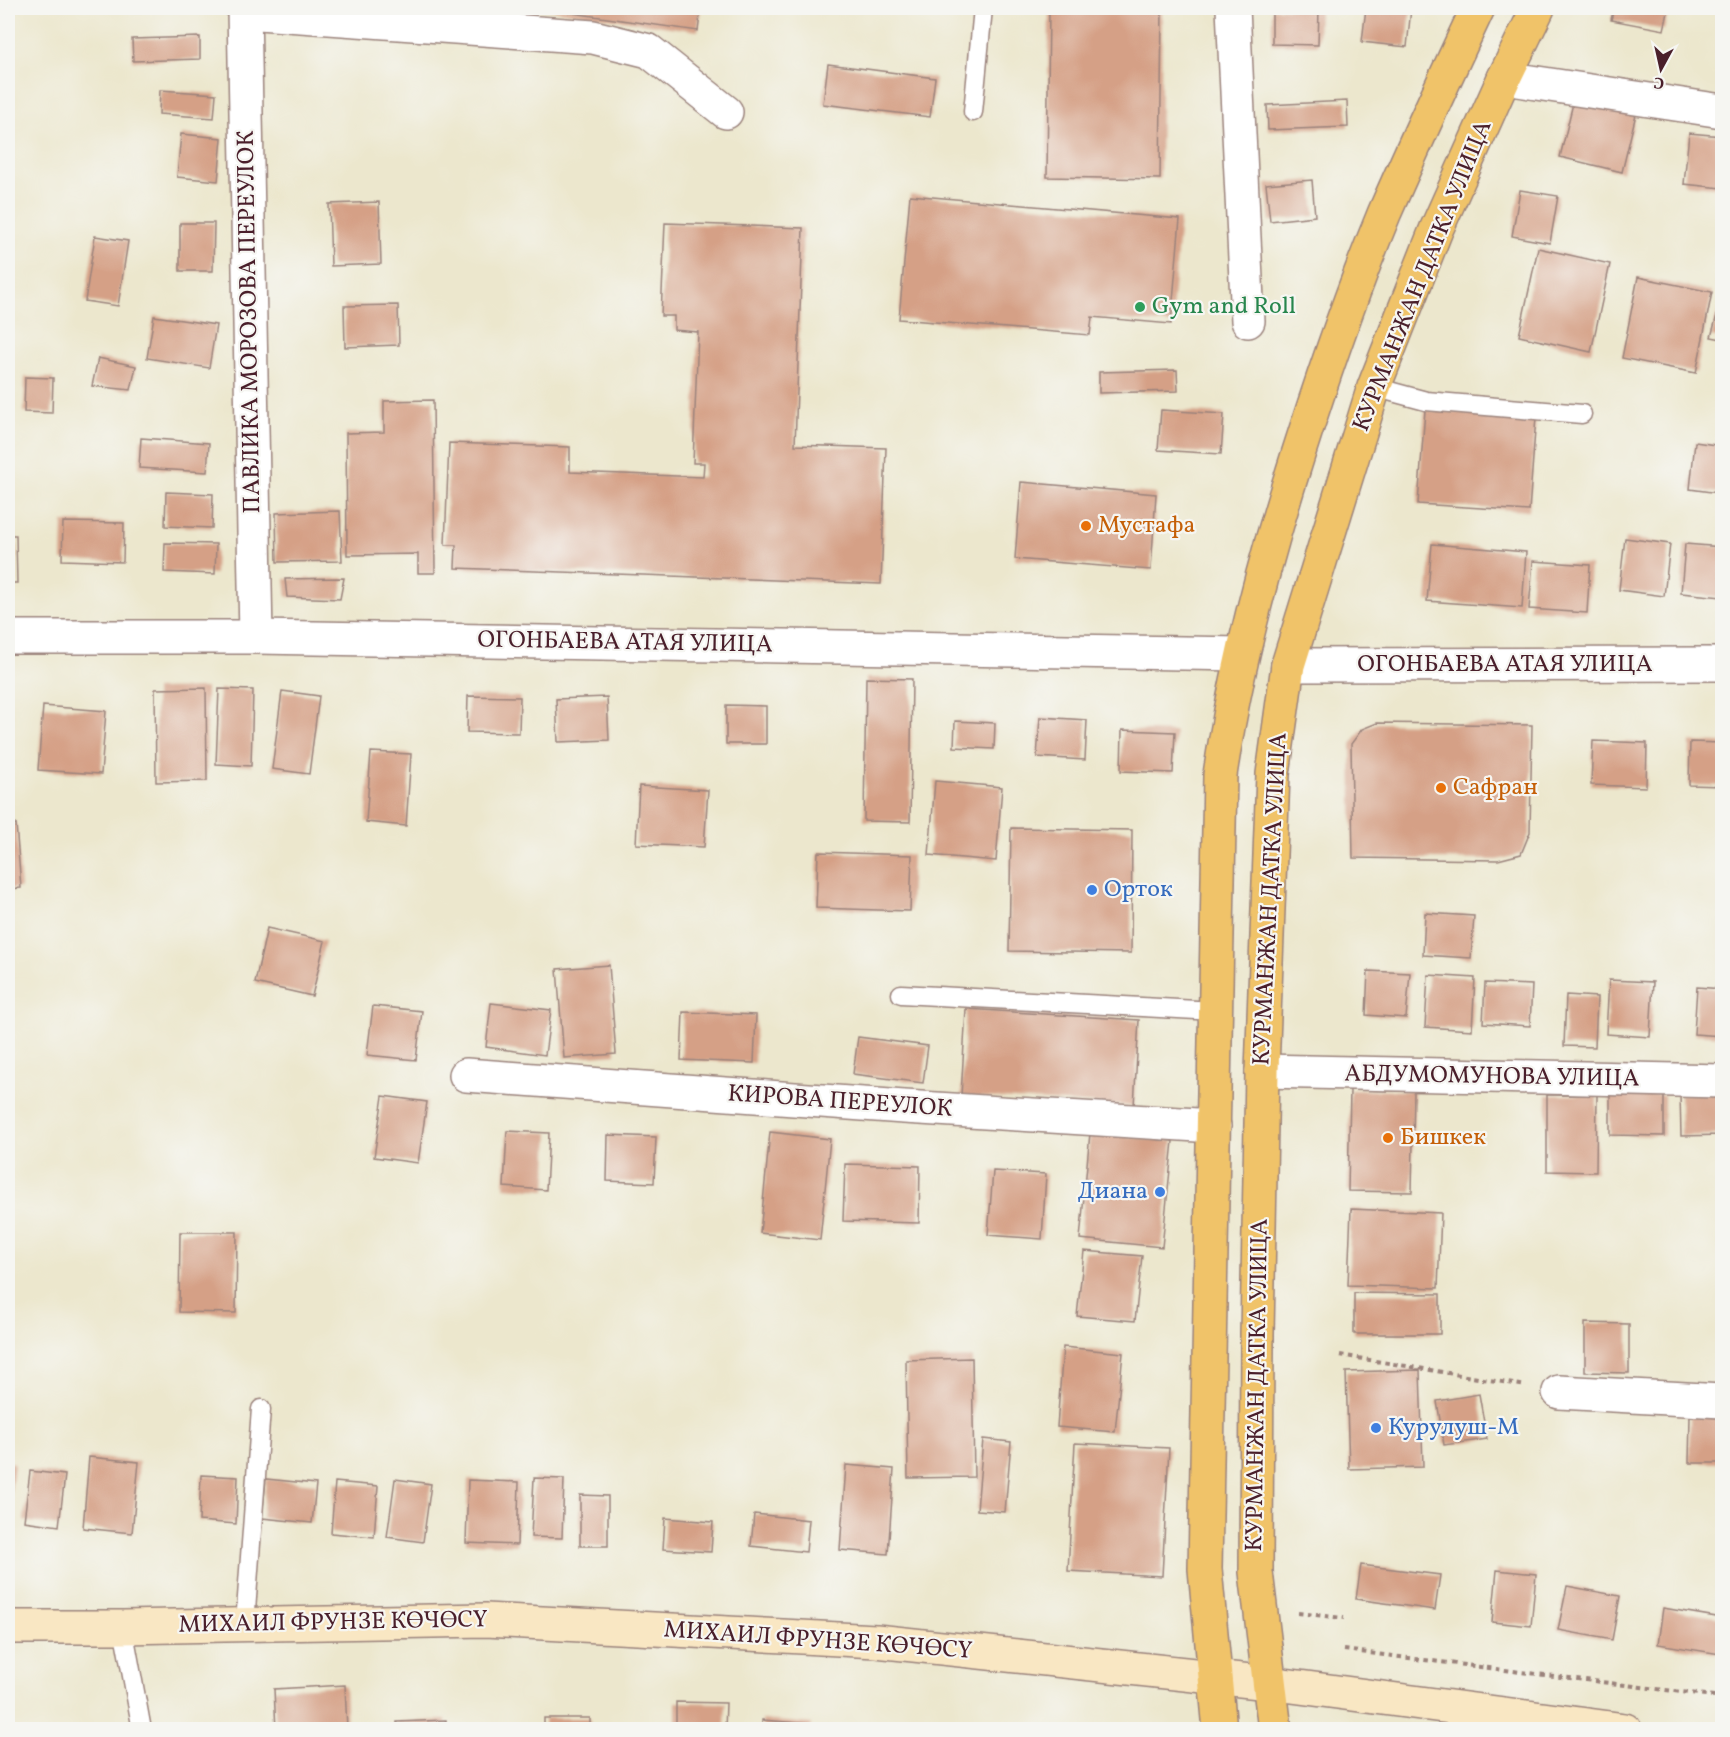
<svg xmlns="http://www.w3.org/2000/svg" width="1730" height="1737" font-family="Vollkorn,serif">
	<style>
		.building { fill: #d5a086 }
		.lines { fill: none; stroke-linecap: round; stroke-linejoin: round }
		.service-casing { stroke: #9b837c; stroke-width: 21 }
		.minor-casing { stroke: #9b837c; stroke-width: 36 }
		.secondary-casing { stroke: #9b837c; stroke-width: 36 }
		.primary-casing { stroke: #9b837c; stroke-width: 36 }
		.path { stroke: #9b837c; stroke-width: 4; stroke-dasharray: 4.5 4.5; stroke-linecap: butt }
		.service { stroke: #fff; stroke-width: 18 }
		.minor { stroke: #fff; stroke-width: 33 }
		.secondary { stroke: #f9e7c3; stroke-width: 33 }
		.primary { stroke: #f0c369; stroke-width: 33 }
		.leisure-dot { fill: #2e9e5b; stroke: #f6f6f2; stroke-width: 2 }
		.food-dot { fill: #e8710a; stroke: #f6f6f2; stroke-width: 2 }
		.shop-dot { fill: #3f7fe0; stroke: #f6f6f2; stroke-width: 2 }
		.labels { text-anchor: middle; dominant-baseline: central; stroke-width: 4.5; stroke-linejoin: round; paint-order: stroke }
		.street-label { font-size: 24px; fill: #4a1f2b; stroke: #f6f6f2 }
		.leisure-label { font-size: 24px; fill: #27864d; stroke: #f6f6f2; text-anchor: start }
		.food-label { font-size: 24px; fill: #c56008; stroke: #f6f6f2; text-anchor: start }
		.shop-label { font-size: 24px; fill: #366cbe; stroke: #f6f6f2; text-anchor: start }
	</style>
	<rect width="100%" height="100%" fill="#f6f6f2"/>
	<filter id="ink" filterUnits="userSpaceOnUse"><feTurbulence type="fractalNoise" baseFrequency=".0167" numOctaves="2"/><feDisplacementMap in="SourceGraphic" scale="12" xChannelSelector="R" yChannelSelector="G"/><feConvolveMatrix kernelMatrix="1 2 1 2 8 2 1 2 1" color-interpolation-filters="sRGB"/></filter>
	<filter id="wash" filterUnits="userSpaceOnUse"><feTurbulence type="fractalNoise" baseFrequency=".008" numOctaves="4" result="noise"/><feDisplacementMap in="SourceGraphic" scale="24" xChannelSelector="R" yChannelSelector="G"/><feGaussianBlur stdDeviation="1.35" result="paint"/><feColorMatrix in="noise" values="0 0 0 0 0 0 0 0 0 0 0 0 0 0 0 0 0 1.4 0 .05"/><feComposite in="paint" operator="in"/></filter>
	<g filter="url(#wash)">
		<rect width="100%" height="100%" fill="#ece7cd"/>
		<g id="blocks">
			<!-- building -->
			<g class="building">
				<path d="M537,8h164l-3,23z"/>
				<path d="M831,8h19v3l-19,-2z"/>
				<path d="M1049,8h113l-2,171 -113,-2z"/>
				<path d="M1272,8l47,1 -1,36 -46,-1z"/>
				<path d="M1366,8h45l-4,39 -45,-5z"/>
				<path d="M1614,8h55l-5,22 -53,-10z"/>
				<path d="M200,37v22l-67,2 -1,-22z"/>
				<path d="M828,64l107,14 -5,39 -107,-13z"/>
				<path d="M160,90l56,4 -2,24 -55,-4z"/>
				<path d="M1575,95l62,15 -15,62 -62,-15z"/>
				<path d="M1347,101l1,26 -80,3 -1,-25z"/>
				<path d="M1689,133l33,3v52l-38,-4z"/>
				<path d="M181,134l41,4 -4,43 -41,-4z"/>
				<path d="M1312,180l3,36 -45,5 -4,-37z"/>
				<path d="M1520,190l38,6 -8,47 -38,-7z"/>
				<path d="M910,195l270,24 -9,105 -79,-7 -2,18 -191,-16z"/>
				<path d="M379,202l2,62 -50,2 -2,-62z"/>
				<path d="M180,223h34l-1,48h-33z"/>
				<path d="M665,223l138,5 -8,217 91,3 -5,136 -426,-16 1,-23h-11l4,-102 121,4v25l133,5 1,-14h-11l5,-131 -24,-2v-14h-13z"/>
				<path d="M95,236l33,5 -10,65 -33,-5z"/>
				<path d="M1538,248l72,16 -19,88 -72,-16z"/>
				<path d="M1638,277l74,15 -16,81 -74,-15z"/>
				<path d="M1722,297v42l-11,-2z"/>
				<path d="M398,305l1,40 -54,2 -1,-41z"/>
				<path d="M154,316l62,9 -7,43 -62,-10z"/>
				<path d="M98,358l38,8 -5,24 -39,-4z"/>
				<path d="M1177,370l1,21 -79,2v-21z"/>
				<path d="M25,377l28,1 -1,35 -28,-1z"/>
				<path d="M433,400l2,173h-17v-19l-71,1 -1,-122 38,-1v-31z"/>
				<path d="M1161,410l63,4 -3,40 -63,-4z"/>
				<path d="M1425,410l111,7 -7,94 -111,-7z"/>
				<path d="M141,438l68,5 -2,29 -68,-4z"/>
				<path d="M1695,442l27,4 -4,47 -28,-4z"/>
				<path d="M1021,482l135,12 -5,76 -136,-11z"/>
				<path d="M166,492l47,2 -1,34 -47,-2z"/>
				<path d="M340,511l2,50 -65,1 -1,-49z"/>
				<path d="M63,522l61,1 -1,39 -61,-2z"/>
				<path d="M8,535h8l1,48h-9z"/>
				<path d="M1625,538l45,6 -6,52 -45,-6z"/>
				<path d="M165,543l51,1 -1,30 -51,-2z"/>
				<path d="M1432,544l94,8 -4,56 -95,-7z"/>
				<path d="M1685,544l37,3v50l-41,-4z"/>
				<path d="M1533,561l57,4 -3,48 -58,-4z"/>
				<path d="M344,578l-4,21 -53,-2 -2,-18z"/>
				<path d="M866,678l46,1 -2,143 -46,-1z"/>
				<path d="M206,688l1,93 -51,1 -1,-93z"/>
				<path d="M219,689l34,1 -2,76 -35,-2z"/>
				<path d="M282,691l37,5 -10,78 -37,-5z"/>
				<path d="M468,696l52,1 -1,36 -52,-1z"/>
				<path d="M607,697l2,43 -51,2 -2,-43z"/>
				<path d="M726,705l40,1v38h-40z"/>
				<path d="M43,706l63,5 -5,63 -63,-4z"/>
				<path d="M1040,717l47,3 -2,40 -48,-3z"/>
				<path d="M955,721l40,2 -1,26 -40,-2z"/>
				<path d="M1377,723l155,2 -2,107 -9,22 -23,6 -145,-2 -2,-114 11,-15z"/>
				<path d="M1122,730l53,2 -2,41 -52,-2z"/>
				<path d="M1593,741l54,2 -1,44 -55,-2z"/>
				<path d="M1690,742l32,1v43l-33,-1z"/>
				<path d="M371,752l40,2 -5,72 -40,-4z"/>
				<path d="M935,781l67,6 -6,74 -67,-6z"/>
				<path d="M639,786l69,4 -4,57 -68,-3z"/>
				<path d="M8,824h8l5,64 -13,1z"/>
				<path d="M1011,828l121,2 -1,123 -122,-2z"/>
				<path d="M818,852l94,3 -2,56 -94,-3z"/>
				<path d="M1425,913l49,3 -3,42 -48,-3z"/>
				<path d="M267,928l58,13 -13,55 -57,-13z"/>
				<path d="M609,965l7,89 -52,4 -7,-89z"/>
				<path d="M1368,971l42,2 -4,45 -40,-3z"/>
				<path d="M1428,975l47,3 -3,52 -47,-3z"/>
				<path d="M1609,980l44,2 -3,55 -44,-3z"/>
				<path d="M1485,983l47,2 -2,41 -47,-3z"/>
				<path d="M1697,987l25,2v47l-28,-2z"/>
				<path d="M1566,995l31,2 -2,50 -31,-1z"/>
				<path d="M491,1003l60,7 -6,45 -59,-8z"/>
				<path d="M373,1006l49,5 -6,49 -49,-5z"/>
				<path d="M966,1009l173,11 -5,86 -173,-10z"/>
				<path d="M683,1012l73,3 -2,48 -73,-3z"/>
				<path d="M858,1037l70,9 -5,37 -70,-9z"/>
				<path d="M1350,1090l64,1 -2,101 -64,-1z"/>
				<path d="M1722,1093v42l-41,1 -1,-42z"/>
				<path d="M1610,1094l54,1v41l-54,-1z"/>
				<path d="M1547,1095h50l-1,77 -49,-1z"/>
				<path d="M383,1096l44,6 -9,61 -44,-6z"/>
				<path d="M507,1131l42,2 -3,57 -42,-3z"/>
				<path d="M770,1132l60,7 -10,101 -60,-7z"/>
				<path d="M1090,1133l83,8 -11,106 -82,-8z"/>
				<path d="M608,1135l48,2 -2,46 -47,-2z"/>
				<path d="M845,1164l75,2 -1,57 -76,-2z"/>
				<path d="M993,1171l53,3 -4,65 -54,-4z"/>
				<path d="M1351,1209l90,4 -3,75 -90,-3z"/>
				<path d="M180,1232h57l-1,81 -57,-1z"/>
				<path d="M1084,1251l58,5 -7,65 -58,-5z"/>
				<path d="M1354,1293l86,1v40h-86z"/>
				<path d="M1585,1323l44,1v49l-44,-1z"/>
				<path d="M1063,1347l60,6 -8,79 -58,-5z"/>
				<path d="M972,1358l2,119 -66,1 -2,-118z"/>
				<path d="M1420,1370l3,97 -74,2 -3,-97z"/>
				<path d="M1479,1394l8,45 -43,6 -7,-44z"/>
				<path d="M1690,1416h32v47h-33z"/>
				<path d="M983,1439l28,3 -6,70 -28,-2z"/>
				<path d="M1075,1443l94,5 -7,128 -94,-5z"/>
				<path d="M89,1457l50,5 -7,71 -49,-5z"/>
				<path d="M8,1463h6l-5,45h-1z"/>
				<path d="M846,1465l48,4 -6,85 -48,-4z"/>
				<path d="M30,1471l35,4 -6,51 -35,-5z"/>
				<path d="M201,1475l37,2 -2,47 -37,-3z"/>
				<path d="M534,1478l30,1 -2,59 -31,-1z"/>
				<path d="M266,1479l50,5 -4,39 -50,-5z"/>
				<path d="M395,1479l36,5 -8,58 -36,-5z"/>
				<path d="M468,1480l51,2 -2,63 -51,-2z"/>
				<path d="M335,1482l43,4 -4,51 -43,-4z"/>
				<path d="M580,1495l28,1v50h-28z"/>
				<path d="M754,1514l55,6 -3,32 -55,-6z"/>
				<path d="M665,1518l48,4 -2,30 -48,-3z"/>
				<path d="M1361,1565l79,10 -5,35 -79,-11z"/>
				<path d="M1497,1570l39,4 -5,52 -39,-4z"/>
				<path d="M1567,1586l53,10 -8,44 -54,-10z"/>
				<path d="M1663,1608l59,10 -2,36 -62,-10z"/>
				<path d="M345,1685l2,45h-71l-2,-41z"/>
				<path d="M676,1702l50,1 -1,27h-49z"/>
				<rect x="544" y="1718" width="46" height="12"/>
				<path d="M446,1720v10h-49v-8z"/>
				<path d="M762,1720l49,4 -1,6h-48z"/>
			</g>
		</g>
	</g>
	<g filter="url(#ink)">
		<use href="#blocks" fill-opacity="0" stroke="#9b837c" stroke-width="1.5"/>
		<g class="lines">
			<!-- service casing -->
			<g class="service-casing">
				<g id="service">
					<path d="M973,112l10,-104"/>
					<path d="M1374,387l52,14 156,13"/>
					<path d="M901,994l314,17"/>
					<path d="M245,1624l16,-215"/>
					<path d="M123,1627l19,103"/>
				</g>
			</g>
			<!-- minor casing -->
			<g class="minor-casing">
				<g id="minor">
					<path d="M244,8l12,629"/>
					<path d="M1233,8l15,313"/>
					<path d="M244,12l349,25 56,14 77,61"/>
					<path d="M1504,78l218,33"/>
					<path d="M8,637h248l986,17"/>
					<path d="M1288,665l434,-1"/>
					<path d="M1262,1071l460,10"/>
					<path d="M466,1075l438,32 310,19"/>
					<path d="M1559,1392l163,9"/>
				</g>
			</g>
			<!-- secondary casing -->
			<g class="secondary-casing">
				<path id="secondary" d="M8,1627h115l363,-7 390,21 393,42 356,47"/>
			</g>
			<!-- primary casing -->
			<g class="primary-casing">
				<g id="primary">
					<path d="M1220,1730l-15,-161 15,-794c16,-108 44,-213 77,-317 26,-82 54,-164 87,-244 30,-69 62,-138 94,-206"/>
					<path d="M1275,1730l-19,-158 1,-238 5,-263 11,-297 15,-109 86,-278 62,-157 68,-152 34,-70"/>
				</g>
			</g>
			<!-- path -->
			<g class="path">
				<path d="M1340,1355l186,31"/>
				<path d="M1298,1613l46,5"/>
				<path d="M1344,1650l378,47"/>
			</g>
			<!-- service -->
			<use href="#service" class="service"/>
			<!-- minor -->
			<use href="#minor" class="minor"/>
			<!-- secondary -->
			<use href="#secondary" class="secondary"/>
			<!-- primary -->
			<use href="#primary" class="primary"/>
		</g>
	</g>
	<!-- markers -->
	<circle class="leisure-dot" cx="1140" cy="307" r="6"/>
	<g class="food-dot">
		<circle cx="1086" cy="526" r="6"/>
		<circle cx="1441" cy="788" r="6"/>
		<circle cx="1388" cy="1138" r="6"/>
	</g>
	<g class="shop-dot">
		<circle cx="1092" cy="890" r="6"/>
		<circle cx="1160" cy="1192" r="6"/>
		<circle cx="1376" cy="1428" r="6"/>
	</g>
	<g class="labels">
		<!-- street labels -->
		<g class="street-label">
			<text transform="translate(1423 276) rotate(-68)">КУРМАНЖАН ДАТКА УЛИЦА</text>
			<text transform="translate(250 322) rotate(-91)">ПАВЛИКА МОРОЗОВА ПЕРЕУЛОК</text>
			<text transform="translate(625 643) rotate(1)">ОГОНБАЕВА АТАЯ УЛИЦА</text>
			<text x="1505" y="665">ОГОНБАЕВА АТАЯ УЛИЦА</text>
			<text transform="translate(1271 899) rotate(-87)">КУРМАНЖАН ДАТКА УЛИЦА</text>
			<text transform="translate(1492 1077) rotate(1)">АБДУМОМУНОВА УЛИЦА</text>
			<text transform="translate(840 1102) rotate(4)">КИРОВА ПЕРЕУЛОК</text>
			<text transform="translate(1258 1385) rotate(-89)">КУРМАНЖАН ДАТКА УЛИЦА</text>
			<text transform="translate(333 1623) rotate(-1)">МИХАИЛ ФРУНЗЕ КӨЧӨСҮ</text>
			<text transform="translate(818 1641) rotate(4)">МИХАИЛ ФРУНЗЕ КӨЧӨСҮ</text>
		</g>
		<!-- leisure labels -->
		<g class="leisure-label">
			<text x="1152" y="307">Gym and Roll</text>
		</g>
		<!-- food labels -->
		<g class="food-label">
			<text x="1098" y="526">Мустафа</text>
			<text x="1453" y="788">Сафран</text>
			<text x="1400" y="1138">Бишкек</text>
		</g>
		<!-- shop labels -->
		<g class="shop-label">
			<text x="1104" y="890">Орток</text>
			<text x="1148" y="1192" text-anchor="end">Диана</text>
			<text x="1388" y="1428">Курулуш-М</text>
		</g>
	</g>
	<!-- margin -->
	<rect width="1730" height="1737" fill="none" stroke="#f6f6f2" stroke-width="30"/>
	<!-- north arrow -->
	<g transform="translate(1661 69) rotate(188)" stroke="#f6f6f2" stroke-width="4.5" paint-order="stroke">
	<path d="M0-4.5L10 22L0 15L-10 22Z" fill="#4a1f2b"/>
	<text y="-9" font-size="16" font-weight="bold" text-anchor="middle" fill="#4a1f2b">С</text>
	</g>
</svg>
